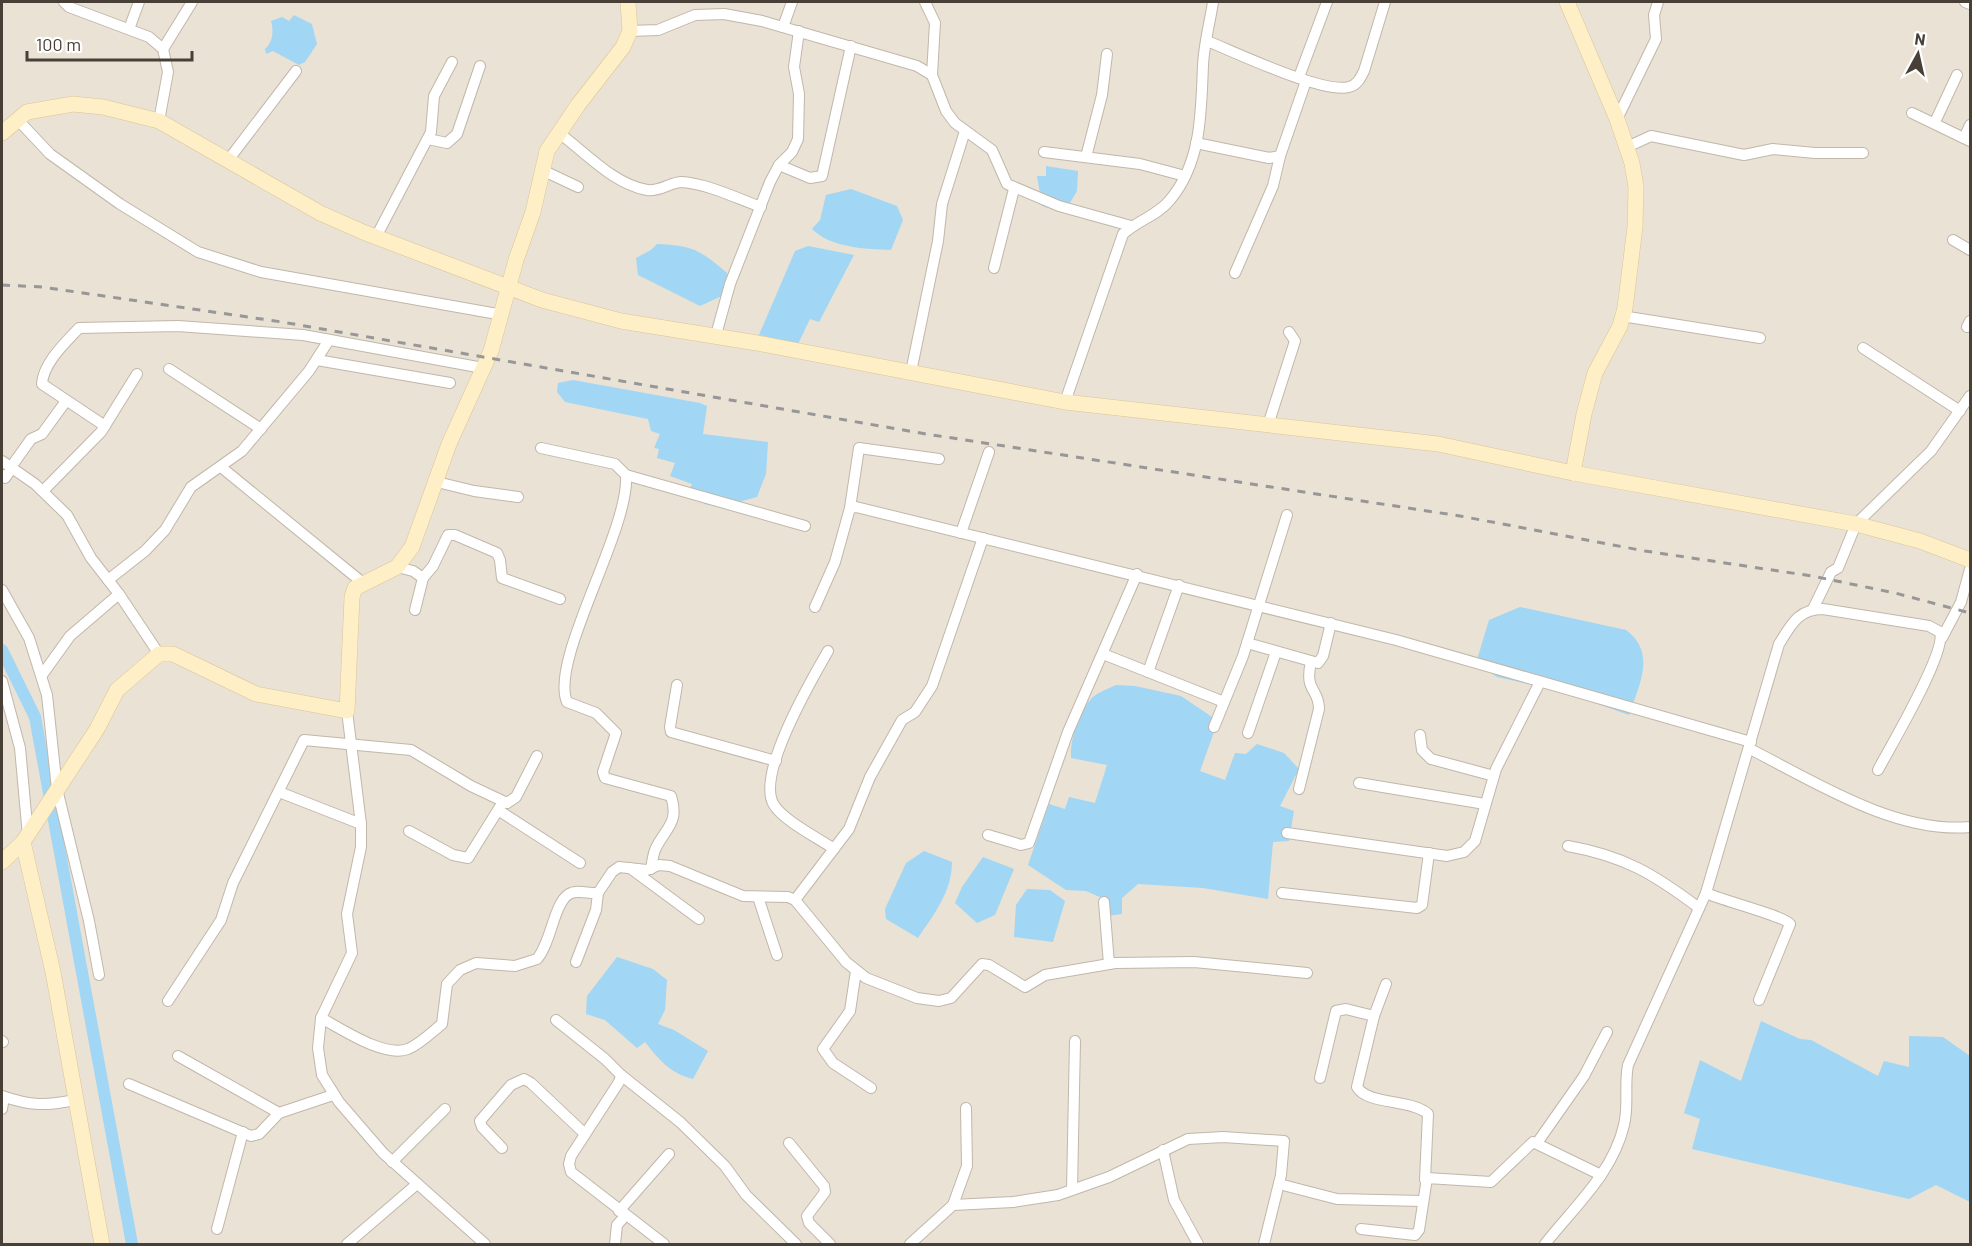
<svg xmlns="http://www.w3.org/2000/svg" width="1972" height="1246" font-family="Barlow,sans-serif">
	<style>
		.residential { fill: #e9e2d5 }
		.water { fill: #a1d6f4 }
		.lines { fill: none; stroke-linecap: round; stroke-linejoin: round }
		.canal { stroke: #a1d6f4; stroke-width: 12 }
		.street-casing { stroke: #c1b7aa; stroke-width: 12 }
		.secondary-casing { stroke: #dac597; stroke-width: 16 }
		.street { stroke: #fff; stroke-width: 10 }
		.secondary { stroke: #ffefc7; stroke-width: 15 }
		.rail { stroke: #979797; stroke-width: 3; stroke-dasharray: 8 8; stroke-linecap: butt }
	</style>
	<rect width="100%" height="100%" fill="#f5f0e8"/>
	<!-- residential -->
	<rect class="residential" x="2" y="2" width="1968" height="1242"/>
	<!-- water -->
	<g class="water">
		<path d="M294,15l18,9 5,20 -12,18 -6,3 -26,-14 -7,3 -1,-5c8,-6 9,-19 6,-28l11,-4 7,4z"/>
		<path d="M1046,166l32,5 -1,20 -13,22 -22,-7 -5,-30h9z"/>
		<path d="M851,189l46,17 6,14 -12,30c-25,-1 -60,-2 -79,-21l8,-9 6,-25z"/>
		<path d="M657,244c36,2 42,5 70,29l-1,21 -26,12 -62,-31 -2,-17 15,-8z"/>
		<path d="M808,246l46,9 -35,67 -9,-3 -12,25 -39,-9 36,-84z"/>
		<path d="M573,380l127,23 7,3 -4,28 65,8 -2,32 -9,23 -37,10 -16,-3 1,-10 -15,-5 2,-5 -22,-8 5,-13 -18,-5 2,-9 -5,-1 6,-14 -9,-3 -3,-12 -83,-17 -8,-10 1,-9z"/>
		<path d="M1520,607l106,23c31,23 13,55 3,85l-65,-23 -67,-15 -21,-14 13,-43z"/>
		<path d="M1116,685l19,1 46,10 37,25 -18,50 25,9 10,-27 11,1 11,-10 27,9 15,16 -19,37 14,5 -5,30 -16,1 -5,57 -65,-11 -65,-4 -16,14v16l-15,2 -5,-18 -16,-7 -20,-1 -38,-25 21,-61 16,5 4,-12 26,6 12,-38 -36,-7c-1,-18 7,-45 20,-59 5,-6 17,-10 25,-14z"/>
		<path d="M924,851l28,11c0,30 -18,52 -34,76l-32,-19 -1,-10 21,-46z"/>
		<path d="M983,857l31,12 -19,46 -18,8 -22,-20 7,-16z"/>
		<path d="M1027,889l23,1 15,11 -12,41 -39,-5 2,-32z"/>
		<path d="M617,957l36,12 14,11 -2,30 -7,14 16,6 34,21 -15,28c-23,-6 -34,-19 -48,-37l-8,6 -32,-28 -19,-6 1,-18z"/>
		<path d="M1761,1021l39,18 11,1 67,36 6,-15 25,6v-31l34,1 27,19v146l-34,-17 -27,14 -217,-50 8,-30 -16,-6 16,-53 41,21z"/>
	</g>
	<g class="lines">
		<!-- canal -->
		<path class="canal" d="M2,650l33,67 97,527"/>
		<!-- street casing -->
		<g class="street-casing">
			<g id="street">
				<path d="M64,2l5,5 80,30 14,12 5,23 -9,49"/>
				<path d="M925,2l10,21 -3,52"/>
				<path d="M1965,2l5,2"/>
				<path d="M783,27l9,-25"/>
				<path d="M129,29l10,-27"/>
				<path d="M630,31l28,-1 37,-15 29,-1 38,7 155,45 15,9 14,36 9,12 37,27 15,34 52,22 72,20"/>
				<path d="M1207,41c28,11 115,53 142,46 8,-2 11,-8 15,-16l21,-69"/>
				<path d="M163,49l29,-47"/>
				<path d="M1299,77l28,-75"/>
				<path d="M1912,113l58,28"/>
				<path d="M17,119l33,35 70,50 78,48 63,20 242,43"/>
				<path d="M1617,119l39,-80 -2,-24 4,-13"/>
				<path d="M1935,122l22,-47"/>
				<path d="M559,133c26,19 54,51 88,57 13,2 23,-8 35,-8 26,2 54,16 79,25"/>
				<path d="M1964,138l6,-13"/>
				<path d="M428,139l19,4 10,-9 23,-68"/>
				<path d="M1196,143l73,15 11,-2 26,-75"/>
				<path d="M1627,147l24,-11 93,19 29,-6 42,4h48"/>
				<path d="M1044,152l96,12 45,12"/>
				<path d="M1086,157l16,-62 5,-41"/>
				<path d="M229,159l67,-88"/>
				<path d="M779,165l31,13 12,-2 29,-130"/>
				<path d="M542,170l36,17"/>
				<path d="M376,237l55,-105 3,-36 18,-34"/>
				<path d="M1953,240l17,10"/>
				<path d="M994,268l20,-79"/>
				<path d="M1235,273l38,-87 7,-30"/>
				<path d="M1622,316l138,22"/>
				<path d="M1967,327l3,-6"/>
				<path d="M716,335l14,-51 40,-102 9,-17 13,-13 6,-13 1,-45 -5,-27 5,-36"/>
				<path d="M1863,348l97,63"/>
				<path d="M317,360l133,23"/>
				<path d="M169,369l92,60"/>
				<path d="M911,372l27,-131 4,-37 23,-73"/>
				<path d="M1065,402l58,-168c15,-14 34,-18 47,-34 32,-38 31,-89 33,-135 1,-21 7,-43 10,-63"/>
				<path d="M1268,425l27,-84 -6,-9"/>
				<path d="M105,426l-63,-42c1,-21 24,-42 37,-56l99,-2 125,9 180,33"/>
				<path d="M541,448l74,16 11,11c4,55 -77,185 -59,227l29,11 20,20 -13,39 2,6 66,18c9,28 -7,33 -16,54 -2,5 -3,13 -4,19"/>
				<path d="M2,461l33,23 32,31 24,43 28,36 40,60"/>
				<path d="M11,467l20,-28 11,-5 24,-33"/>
				<path d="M221,467l142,116"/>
				<path d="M2,475l3,3 7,-10"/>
				<path d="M626,475l179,51"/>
				<path d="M437,482l37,9 44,6"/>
				<path d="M43,491l58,-59 36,-58"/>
				<path d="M850,508l9,-60 80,11"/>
				<path d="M961,533l28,-81"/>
				<path d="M397,567l16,4 10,7 -8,32"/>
				<path d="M423,578l10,-12 15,-31h7l42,18 3,7 2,18 58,21"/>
				<path d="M108,580l37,-29 20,-21 26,-43 51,-36 67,-80 20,-31"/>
				<path d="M2,590l27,48 18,57 10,94 32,132 10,54"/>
				<path d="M815,607l20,-45 15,-54 6,-1 540,133 355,102"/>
				<path d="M1813,609l18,-37 7,-4 18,-44 75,-73 39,-55"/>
				<path d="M1942,638l19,-36 9,-33"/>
				<path d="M1247,643l71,20 5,-7 8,-33"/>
				<path d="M828,651c-16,28 -73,124 -54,154 10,16 44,33 60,44"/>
				<path d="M1103,654l121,48"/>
				<path d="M1148,672l31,-87"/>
				<path d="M42,675l28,-39 49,-42"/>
				<path d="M2,681l18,67 8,88"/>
				<path d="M677,685l-7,42 1,5 105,29"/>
				<path d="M347,711l14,113v23l-14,67 5,39 -31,65 -3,30 4,27 17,27 44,51 102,91"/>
				<path d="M1214,727l29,-71 44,-141"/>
				<path d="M1248,733l28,-81"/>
				<path d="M1420,735l2,15 9,9 63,17"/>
				<path d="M1750,749c65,33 146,85 220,78"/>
				<path d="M1359,783l126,21"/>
				<path d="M1299,789l20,-80c0,-21 -15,-17 -8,-47"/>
				<path d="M279,792l82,32"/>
				<path d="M498,810l82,53"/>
				<path d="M409,831l44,24 15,3 35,-56"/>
				<path d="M1287,833l160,23 17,-4 11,-11 21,-72 44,-87"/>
				<path d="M988,835l33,10 8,-2 39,-111 69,-158"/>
				<path d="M1568,846c56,10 86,28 131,62"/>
				<path d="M630,868l69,51"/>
				<path d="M1282,893l135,15 5,-3 7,-52"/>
				<path d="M1706,893c15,7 78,23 84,31l-31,76"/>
				<path d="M758,897l19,58"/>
				<path d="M795,900l54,-71 21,-52 32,-57 13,-8 17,-26 51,-148"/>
				<path d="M1104,902l5,62"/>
				<path d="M576,962l20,-52 2,-17"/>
				<path d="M856,971l-6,40 -27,38 10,14 38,25"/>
				<path d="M1386,984l-12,32 -17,71c10,18 55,12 71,27l-3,66"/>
				<path d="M168,1001l53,-81 12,-37 71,-143 107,10 60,36 36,17 9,-6 21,-41"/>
				<path d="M321,1018c21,11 63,40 87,31 12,-5 24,-17 34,-25l5,-40 13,-14 16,-7 39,3 22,-7c14,-16 17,-56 32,-65 8,-5 20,0 29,-1l14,-21 7,-5 28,3 12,-5 11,1 73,30 45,1 7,3 51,62 20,16 51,20 22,3 12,-3 31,-34 7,1 36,22 20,-12 70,-12 79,-1 113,11"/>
				<path d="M556,1020l49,39 16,16 -2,7 -48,74 -2,8 2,8 93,72"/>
				<path d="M2,1041l1,1"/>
				<path d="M178,1056l101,57"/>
				<path d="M621,1075l59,47 45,44 21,29 50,49"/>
				<path d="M1320,1078l16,-67 10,-2 28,7"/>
				<path d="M129,1084l122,52 8,-2 20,-21 54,-18"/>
				<path d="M2,1096c29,10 43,10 73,4"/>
				<path d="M2,1109l2,-12"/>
				<path d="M789,1143l35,43 1,6 -18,24 2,7 21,21"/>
				<path d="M1537,1143l47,-67 23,-44"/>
				<path d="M502,1148l-20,-21 -2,-6 31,-36 13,-6 7,4 54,51"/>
				<path d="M1163,1150l11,50 24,44"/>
				<path d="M392,1162l53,-53"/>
				<path d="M1279,1184l58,15 85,2"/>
				<path d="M1072,1190l3,-149"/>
				<path d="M953,1205l14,-39 -1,-58"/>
				<path d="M619,1211l50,-57"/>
				<path d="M217,1229l26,-97"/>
				<path d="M1361,1229l54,6 4,-5 8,-52 64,4 42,-40 68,33"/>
				<path d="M347,1244l70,-60"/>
				<path d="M615,1244l2,-19 8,-9"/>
				<path d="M910,1244l43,-39 60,-3 45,-7 51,-18 79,-38 35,-2 61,4 -3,34 -17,69"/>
				<path d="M1545,1244c29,-37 68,-71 79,-119 5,-20 0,-40 4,-60l78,-172 73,-249c12,-19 19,-35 44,-35l106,17 11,6c7,20 -50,115 -62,138"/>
			</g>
		</g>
		<!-- secondary casing -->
		<g class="secondary-casing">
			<g id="secondary">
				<path d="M1567,2l50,117 15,44 4,24 -1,40 -10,81 -5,18 -25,47 -11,41 -11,59"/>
				<path d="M2,133l25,-21 46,-8 30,3 56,14 161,92 43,19 179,68 79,21 136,22 308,59 373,42 135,29 283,51 64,17 50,19"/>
				<path d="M2,862l21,-20"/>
				<path d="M102,1244l-49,-272 -30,-130 74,-113 20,-39 42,-36h14l83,40 91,17 5,-114 3,-9 42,-21 15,-20 37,-103 42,-93 25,-91 17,-48 14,-61 31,-46 45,-58 7,-16 -2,-29"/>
			</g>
		</g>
		<!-- street -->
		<use href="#street" class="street"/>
		<!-- secondary -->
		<use href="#secondary" class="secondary"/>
		<!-- rail -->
		<path class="rail" d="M2,285l40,2 240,35 644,112 534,82 185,35 167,25 83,17 75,20"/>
	</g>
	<!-- border -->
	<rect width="1972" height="1246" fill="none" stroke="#484036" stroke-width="6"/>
	<!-- north arrow -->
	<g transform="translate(1918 54) rotate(8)" stroke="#ffffff" stroke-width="4.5" paint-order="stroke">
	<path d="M0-4.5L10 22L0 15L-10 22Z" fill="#484036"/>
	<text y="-9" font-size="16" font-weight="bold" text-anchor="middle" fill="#484036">N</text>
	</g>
	<!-- scale -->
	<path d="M27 51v9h165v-9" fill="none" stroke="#484036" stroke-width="3"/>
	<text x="36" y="51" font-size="18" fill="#484036" stroke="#ffffff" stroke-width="4.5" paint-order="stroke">100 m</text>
</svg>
